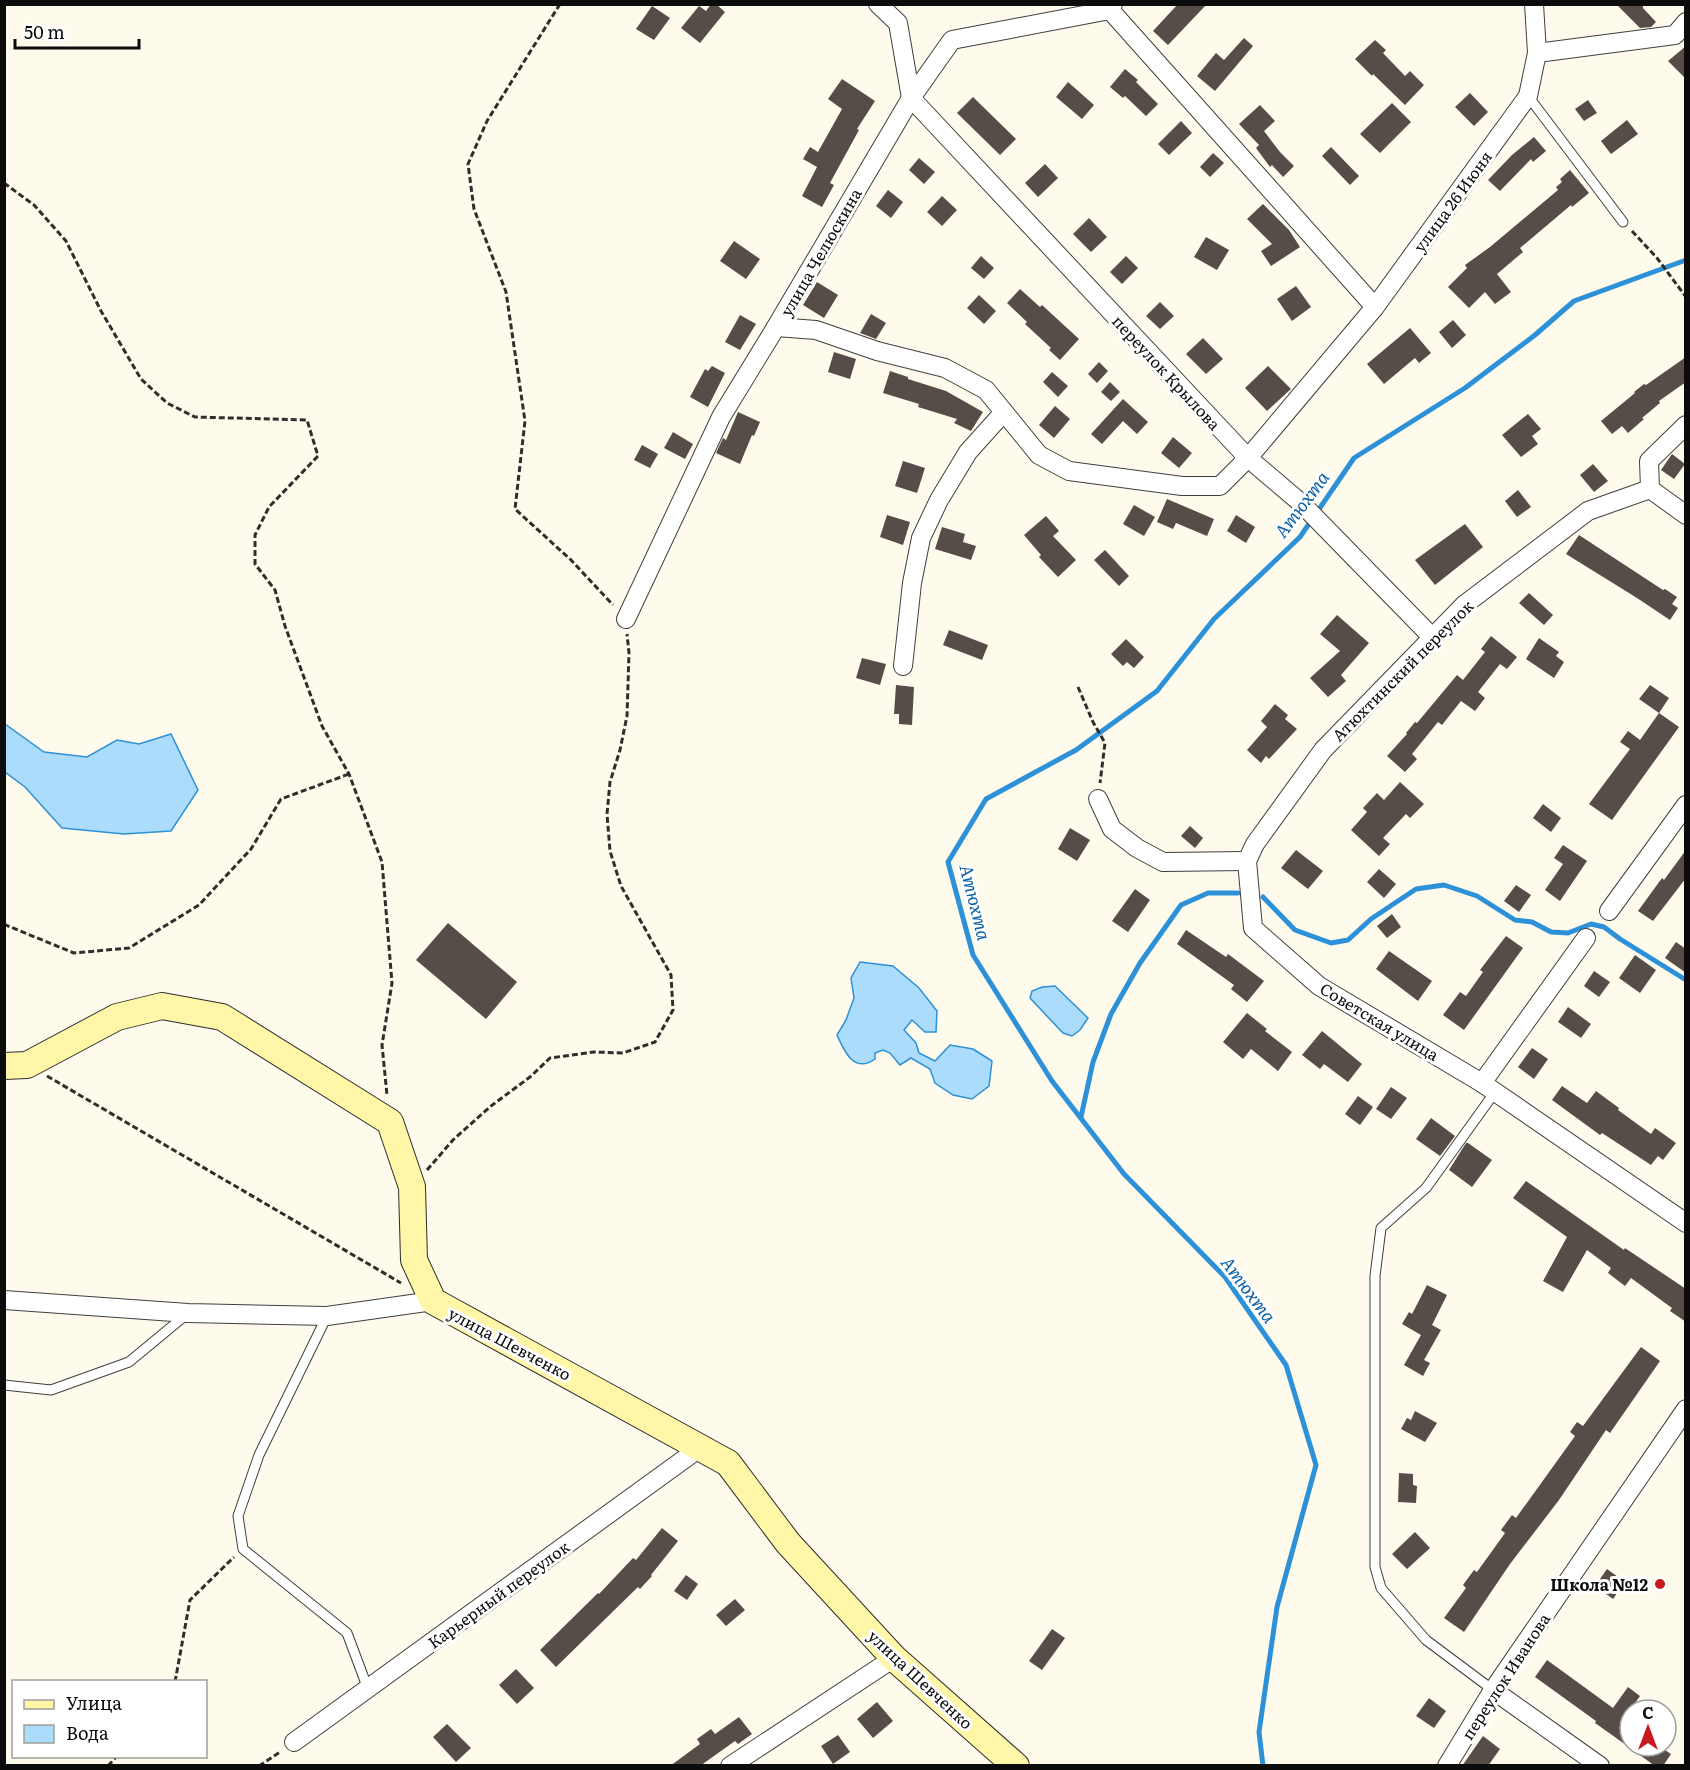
<svg xmlns="http://www.w3.org/2000/svg" width="1690" height="1770" font-family="Literata,serif">
	<style>
		.water { fill: #abdcfb; stroke: #2c91d8; stroke-width: 1.5 }
		.lines { fill: none; stroke-linecap: round; stroke-linejoin: round }
		.stream { stroke: #2c91d8; stroke-width: 5 }
		.building { fill: #564d48 }
		.lane-casing { stroke: #3f3f3f; stroke-width: 11 }
		.street-casing { stroke: #3f3f3f; stroke-width: 20 }
		.secondary-casing { stroke: #2e2e2e; stroke-width: 28 }
		.path { stroke: #2e2e2e; stroke-width: 3; stroke-dasharray: 6 3; stroke-linecap: butt }
		.lane { stroke: #fff; stroke-width: 9 }
		.street { stroke: #fff; stroke-width: 18 }
		.secondary { stroke: #fff6a7; stroke-width: 26 }
		.poi-dot { fill: #c7191f; stroke: #fff; stroke-width: 2 }
		.labels { text-anchor: middle; dominant-baseline: central; stroke-width: 6; stroke-linejoin: round; paint-order: stroke }
		.street-label { font-size: 16px; fill: #0c0c0c; stroke: #fff }
		.poi-label { font-size: 16px; font-weight: bold; fill: #0c0c0c; stroke: #fff; text-anchor: end }
		.water-label { font-size: 18px; font-style: italic; fill: #0c62a8; stroke: #fff }
	</style>
	<rect width="100%" height="100%" fill="#fffbec"/>
	<!-- water -->
	<g class="water">
		<path d="M5,724l39,28 43,5 30,-17 22,4 32,-10 27,56 -27,41 -47,3 -62,-6 -37,-41 -20,-15z"/>
		<path d="M860,962l33,4 26,22 18,23 -1,21h-11l-13,-12 -8,10 12,13 3,10 16,8 15,-16 23,4 19,12 -3,25 -17,13 -19,-4 -18,-12 -5,-14 -19,-11 -11,7 -10,-12 -7,-3 -8,3v6c-21,15 -31,-8 -38,-24l9,-15 8,-22 -3,-20z"/>
		<path d="M1055,986l33,32 -8,12 -8,6 -9,-3 -33,-35 2,-7 10,-4z"/>
	</g>
	<g class="lines">
		<!-- stream -->
		<g class="stream">
			<path d="M1263,897l32,33 36,13 17,-3 23,-21 45,-30 28,-4 33,11 38,24 17,2 19,10 17,1 23,-9 13,3 16,12 66,41"/>
			<path d="M1081,1117l12,-55 18,-48 29,-51 41,-58 27,-12h30"/>
			<path d="M1263,1766l-4,-34 18,-125 39,-142 -30,-100 -61,-88 -101,-103 -72,-93 -79,-126 -25,-93 38,-63 90,-49 81,-59 57,-72 86,-82 54,-79 111,-70 70,-53 39,-34 112,-41"/>
		</g>
	</g>
	<!-- building -->
	<g class="building">
		<path d="M711,4h5l9,8 -25,31 -19,-15 18,-22 7,5z"/>
		<path d="M1178,4h29l-39,41 -15,-14z"/>
		<path d="M1616,4h27v4l13,14 -5,5 -11,1z"/>
		<path d="M652,6l18,12 -16,22 -18,-11z"/>
		<path d="M1244,38l9,8 -38,45 -18,-15 19,-23 8,7z"/>
		<path d="M1375,40l11,10 -3,3 22,23 5,-5 14,14 -19,20 -32,-31 -1,2 -17,-17z"/>
		<path d="M1686,46v33l-18,-18z"/>
		<path d="M1125,69l13,11 -2,2 22,22 -12,12 -21,-20 -2,2 -13,-11z"/>
		<path d="M842,79l33,22 -18,28 2,1 -29,53 4,2 -12,22 -20,-11 15,-29 -14,-8 7,-12 8,5 24,-43 -14,-10z"/>
		<path d="M1068,82l26,23 -12,14 -26,-22z"/>
		<path d="M1470,93l18,19 -14,14 -19,-19z"/>
		<path d="M973,97l43,42 -16,16 -43,-42z"/>
		<path d="M1588,100l9,13 -13,8 -9,-12z"/>
		<path d="M1392,103l19,19 -31,31 -20,-19z"/>
		<path d="M1260,105l15,16 -11,10 16,21 14,14 -11,11 -11,-12 -2,2 -14,-19 3,-3 -20,-21z"/>
		<path d="M1627,120l11,14 -27,20 -10,-13z"/>
		<path d="M1181,121l11,12 -23,22 -11,-11z"/>
		<path d="M1534,137l12,14 -13,11 -2,-3 -31,32 -12,-11 24,-25z"/>
		<path d="M1331,147l28,29 -9,9 -28,-29z"/>
		<path d="M1213,153l11,10 -14,14 -10,-10z"/>
		<path d="M919,158l16,14 -11,12 -15,-14z"/>
		<path d="M1045,164l13,14 -20,19 -13,-14z"/>
		<path d="M1570,170l19,23 -17,14 -1,-2 -51,43 3,4 -26,22 14,18 -16,12 -10,-12 -16,16 -21,-21 19,-19 -2,-3 25,-18 68,-57 -2,-3 6,-5 -2,-3z"/>
		<path d="M888,190l15,12 -12,16 -15,-12z"/>
		<path d="M942,196l15,14 -15,16 -15,-14z"/>
		<path d="M1263,204l26,26 11,17 -29,19 -10,-15 11,-7 -25,-25z"/>
		<path d="M1089,218l18,19 -16,15 -18,-18z"/>
		<path d="M1206,237l23,13 -12,20 -23,-13z"/>
		<path d="M734,241l26,18 -14,20 -26,-18z"/>
		<path d="M981,256l13,12 -10,11 -13,-11z"/>
		<path d="M1126,256l12,12 -16,16 -12,-12z"/>
		<path d="M817,282l21,13 -14,23 -21,-13z"/>
		<path d="M1296,286l15,21 -19,14 -15,-22z"/>
		<path d="M1020,289l20,18 2,-2 37,34 -19,21 -11,-10 2,-2 -26,-24 2,-2 -20,-19z"/>
		<path d="M979,295l17,16 -12,13 -17,-16z"/>
		<path d="M1160,302l14,14 -14,13 -14,-13z"/>
		<path d="M871,314l15,9 -10,16 -16,-6z"/>
		<path d="M740,315l16,9 -16,26 -15,-8z"/>
		<path d="M1453,320l13,15 -14,13 -13,-16z"/>
		<path d="M1410,328l21,25 -12,10 -4,-5 -31,26 -17,-20z"/>
		<path d="M1203,338l20,21 -17,15 -20,-20z"/>
		<path d="M834,352l22,7 -6,20 -22,-7z"/>
		<path d="M1686,357v25l-27,19 1,2 -18,15 2,1 -16,14 -6,-7 -10,8 -11,-13 34,-28 -1,-1 10,-8 2,1z"/>
		<path d="M1099,362l9,9 -11,12 -9,-9z"/>
		<path d="M712,366l13,7 -17,34 -18,-10 15,-28 3,2z"/>
		<path d="M1268,366l23,23 -24,22 -22,-23z"/>
		<path d="M890,371l18,6v2l38,12 37,21 -12,19 -17,-8 3,-4 -39,-12 1,-3 -36,-11z"/>
		<path d="M1052,372l16,14 -10,11 -15,-15z"/>
		<path d="M1110,382l10,10 -9,9 -10,-9z"/>
		<path d="M1123,399l25,23 -11,12 -14,-13 -21,23 -11,-10z"/>
		<path d="M1055,406l15,13 -16,19 -15,-13z"/>
		<path d="M738,412l22,10 -6,14 -2,-1 -12,29 -24,-11 7,-15 3,2z"/>
		<path d="M1528,414l13,15 -9,7 6,8 -17,13 -19,-22z"/>
		<path d="M673,432l20,12 -8,15 -21,-11z"/>
		<path d="M1173,437l19,16 -13,15 -18,-15z"/>
		<path d="M642,445l16,9 -8,14 -16,-8z"/>
		<path d="M1672,454l13,10 -11,15 -13,-9z"/>
		<path d="M903,461l22,7 -8,25 -22,-7z"/>
		<path d="M1593,464l15,17 -14,11 -14,-17z"/>
		<path d="M1518,490l13,17 -14,10 -12,-16z"/>
		<path d="M1167,499l47,20 -7,17 -31,-13 -3,6 -16,-7z"/>
		<path d="M1134,505l21,12 -11,19 -21,-12z"/>
		<path d="M887,515l23,7 -7,23 -23,-8z"/>
		<path d="M1236,515l19,12 -9,16 -19,-12z"/>
		<path d="M1046,516l13,15 -6,5 23,24 -18,17 -19,-20 2,-2 -17,-20z"/>
		<path d="M1465,524l18,23 -48,38 -20,-25z"/>
		<path d="M942,527l23,7 -2,8 13,4 -5,14 -36,-11z"/>
		<path d="M1579,535l84,55 2,-1 12,8 -5,7 6,4 -8,12 -33,-22 -71,-44z"/>
		<path d="M1105,550l24,26 -10,10 -25,-26z"/>
		<path d="M1529,593l24,22 -9,10 -25,-22z"/>
		<path d="M1337,615l32,28 -28,32 5,6 -18,16 -18,-19 30,-27 -20,-17z"/>
		<path d="M949,630l39,15 -6,15 -39,-15z"/>
		<path d="M1491,636l26,21 -10,12 -7,-5 -22,28 7,6 -10,13 -14,-10 -19,24 -4,-3 -26,32 5,5 -12,13 -18,-16 20,-22 -1,-1 9,-11 2,1 40,-48 6,5 22,-28 -4,-3z"/>
		<path d="M1539,638l20,14 -3,4 8,6 -10,16 -28,-19z"/>
		<path d="M1126,639l18,18 -10,11 -7,-6 -4,4 -12,-12z"/>
		<path d="M862,658l24,6 -6,21 -24,-7z"/>
		<path d="M896,685l18,2 -2,38 -13,-1v-10h-5z"/>
		<path d="M1650,685l19,13 -10,15 -20,-14z"/>
		<path d="M1275,704l13,11 -3,4 12,10 -28,30 -3,-3 -5,7 -14,-13 20,-23 -6,-6z"/>
		<path d="M1659,713l20,14 -67,93 -23,-16 41,-55 -10,-7 8,-11 12,9z"/>
		<path d="M1400,782l24,22 -14,14 -4,-4 -23,24 7,6 -11,12 -28,-26 16,-18 -4,-4 14,-15 7,7z"/>
		<path d="M1543,804l18,14 -10,14 -18,-14z"/>
		<path d="M1190,826l13,12 -8,10 -14,-12z"/>
		<path d="M1070,828l20,12 -13,21 -19,-12z"/>
		<path d="M1563,845l24,16 -27,40 -15,-11 18,-26 -9,-6z"/>
		<path d="M1296,850l27,21 -15,18 -27,-21z"/>
		<path d="M1686,850v28l-33,43 -15,-10 24,-33 2,2z"/>
		<path d="M1379,869l17,15 -12,14 -17,-16z"/>
		<path d="M1516,885l15,10 -12,17 -15,-11z"/>
		<path d="M1135,889l15,11 -22,32 -16,-11z"/>
		<path d="M1392,914l9,13 -14,11 -10,-12z"/>
		<path d="M448,923l69,59 -31,37 -70,-59z"/>
		<path d="M1186,930l40,27 2,-3 36,27 -17,21 -16,-13 3,-4 -57,-41z"/>
		<path d="M1506,936l17,12 -59,82 -21,-15 17,-23 6,4 17,-24 -3,-2z"/>
		<path d="M1676,942l10,7v24l-21,-15z"/>
		<path d="M1389,951l43,30 -14,20 -42,-32z"/>
		<path d="M1635,955l21,15 -16,23 -21,-15z"/>
		<path d="M1594,971l16,11 -11,15 -15,-11z"/>
		<path d="M1568,1007l23,17 -10,14 -23,-16z"/>
		<path d="M1247,1013l20,16 -2,2 27,21 -14,19 -27,-22 -8,10 -20,-17z"/>
		<path d="M1322,1031l40,33 -14,18 -24,-18 -4,5 -18,-14z"/>
		<path d="M1532,1048l16,11 -14,20 -16,-12z"/>
		<path d="M1562,1086l25,17 9,-12 23,17 -1,2 33,24 4,-6 21,15 -13,17 -5,-4 -7,9 -49,-32 -2,2 -48,-35z"/>
		<path d="M1391,1087l16,11 -16,21 -15,-10z"/>
		<path d="M1358,1096l15,11 -13,18 -15,-11z"/>
		<path d="M1431,1118l24,18 -15,20 -24,-17z"/>
		<path d="M1466,1143h2l24,17 -20,27 -23,-17z"/>
		<path d="M1526,1181l98,69 1,-2 61,41v33l-16,-11 2,-3 -41,-30 -6,8 -17,-13 3,-5 -24,-18 -24,42 -20,-11 24,-44 -54,-39z"/>
		<path d="M1427,1285l20,10 -15,30 9,5 -17,30 6,3 -7,13 -19,-11 17,-30 -19,-11 7,-12 3,2z"/>
		<path d="M1641,1347l19,14 -50,72 -4,-3 -47,70 -49,64 -46,68 -20,-14 22,-30 -3,-3 11,-15 3,2 28,-39 -4,-3 11,-15 4,3 59,-82 -5,-4 7,-10 6,4z"/>
		<path d="M1415,1411l22,12 -12,19 -24,-13 6,-11 4,2z"/>
		<path d="M1399,1473l14,1v11l4,1 -1,17 -18,-1z"/>
		<path d="M662,1528l16,13 -27,34 1,1 -12,13 -2,-2 -82,80 -16,-17 58,-57 1,1 34,-36 3,2z"/>
		<path d="M1415,1532l15,16 -23,21 -15,-15z"/>
		<path d="M1607,1569l18,13 -12,17 -18,-13z"/>
		<path d="M686,1575l12,9 -11,16 -13,-9z"/>
		<path d="M735,1599l10,11 -19,16 -10,-11z"/>
		<path d="M1052,1629l13,9 -23,32 -13,-9z"/>
		<path d="M1547,1660l66,48 15,-21 12,9 -10,14v36h29l12,8 -8,12h-8l-43,-31 -17,-12 1,-2 -61,-44z"/>
		<path d="M516,1669l18,19 -17,16 -18,-19z"/>
		<path d="M1429,1698l17,13 -12,17 -18,-12z"/>
		<path d="M877,1702l16,19 -20,17 -16,-19z"/>
		<path d="M739,1717l13,17 -14,10 -3,-3 -35,25h-30l30,-22 -3,-5 14,-10 4,5z"/>
		<path d="M447,1724l24,24 -15,14 -23,-25z"/>
		<path d="M838,1735l12,17 -17,12 -12,-18z"/>
		<path d="M1483,1736l17,13 -12,17h-26z"/>
	</g>
	<g class="lines">
		<!-- lane casing -->
		<g class="lane-casing">
			<g id="lane">
				<path d="M1528,96l95,126"/>
				<path d="M327,1316l-68,139 -21,61 5,33 104,84 21,56"/>
				<path d="M4,1385l47,5 78,-28 58,-48"/>
				<path d="M1493,1690l-67,-50 -45,-52 -6,-21v-291l6,-48 45,-40 69,-96"/>
			</g>
		</g>
		<!-- street casing -->
		<g class="street-casing">
			<g id="street">
				<path d="M878,4l20,19 13,75 337,360 53,45 131,134"/>
				<path d="M1534,4l3,49"/>
				<path d="M1110,10l265,297"/>
				<path d="M776,327l40,3 61,21 68,17 41,22 53,65 30,16 113,15h38l28,-28 127,-151 153,-211 9,-43 138,-18 11,-13"/>
				<path d="M1650,489l36,26"/>
				<path d="M626,619l95,-202 55,-90 135,-229 41,-58 158,-30 3,-6"/>
				<path d="M903,666l9,-83 9,-45 18,-38 29,-48 36,-40"/>
				<path d="M1098,799l14,30 25,19 26,14 84,-1"/>
				<path d="M1247,861l8,-17 68,-94 141,-145 124,-94 62,-22 -1,-28 37,-36"/>
				<path d="M1247,861l6,67 66,58 163,97 204,140"/>
				<path d="M1609,911l77,-106"/>
				<path d="M1482,1083l104,-145"/>
				<path d="M4,1300l184,13 139,3 106,-15"/>
				<path d="M1493,1690l107,76"/>
				<path d="M294,1742l407,-295"/>
				<path d="M730,1766l164,-108"/>
				<path d="M1447,1766l46,-76 193,-281"/>
			</g>
		</g>
		<!-- secondary casing -->
		<g class="secondary-casing">
			<path id="secondary" d="M4,1066l23,-1 90,-48 45,-11 60,11 168,105 22,65 2,73 19,41 295,162 60,80 106,115 122,108"/>
		</g>
		<!-- path -->
		<g class="path">
			<path d="M560,4l-73,117 -19,43 6,45 32,83 19,129 -10,88 56,51 42,45"/>
			<path d="M4,183l30,22 32,36 35,70 40,68 26,24 28,14 112,3 11,36 -49,51 -14,28v29l20,26 10,36 37,100 27,48 33,88 10,121 -10,62 5,50"/>
			<path d="M1632,231l25,27 29,39"/>
			<path d="M1078,687l15,35 12,21 -5,40"/>
			<path d="M4,924l4,2 66,27 55,-5 70,-43 52,-56 30,-50 68,-25"/>
			<path d="M47,1076l354,207"/>
			<path d="M427,1170l26,-30 38,-34 39,-29 20,-19 44,-6 29,1 32,-11 18,-32 -2,-35 -50,-89 -11,-35 -3,-37 3,-32 10,-32 7,-34 2,-63 -2,-19"/>
			<path d="M175,1682l15,-82 44,-43"/>
			<path d="M108,1766l9,-10"/>
			<path d="M259,1766l21,-14"/>
		</g>
		<!-- lane -->
		<use href="#lane" class="lane"/>
		<!-- street -->
		<use href="#street" class="street"/>
		<!-- secondary -->
		<use href="#secondary" class="secondary"/>
	</g>
	<!-- markers -->
	<circle class="poi-dot" cx="1660" cy="1584" r="6"/>
	<g class="labels">
		<!-- street labels -->
		<g class="street-label">
			<text transform="translate(1452 201) rotate(-54)">улица 26 Июня</text>
			<text transform="translate(820 252) rotate(-60)">улица Челюскина</text>
			<text transform="translate(1167 372) rotate(47)">переулок Крылова</text>
			<text transform="translate(1402 670) rotate(-45)">Атюхтинский переулок</text>
			<text transform="translate(1380 1021) rotate(31)">Советская улица</text>
			<text transform="translate(510 1343) rotate(28)">улица Шевченко</text>
			<text transform="translate(498 1594) rotate(-36)">Карьерный переулок</text>
			<text transform="translate(1505 1676) rotate(-57)">переулок Иванова</text>
			<text transform="translate(921 1679) rotate(43)">улица Шевченко</text>
		</g>
		<!-- poi labels -->
		<g class="poi-label">
			<text x="1648" y="1584">Школа №12</text>
		</g>
		<!-- water labels -->
		<g class="water-label">
			<text transform="translate(1301 504) rotate(-53)">Атюхта</text>
			<text transform="translate(976 902) rotate(76)">Атюхта</text>
			<text transform="translate(1249 1289) rotate(53)">Атюхта</text>
		</g>
	</g>
	<!-- border -->
	<rect width="1690" height="1770" fill="none" stroke="#0c0c0c" stroke-width="12"/>
	<!-- legend -->
	<rect x="12" y="1680" width="195" height="78" fill="#ffffff" stroke="#9e9e9e" stroke-width="1.5"/>
	<rect x="24" y="1700" width="30" height="9" fill="#fff6a7" stroke="#9e9e9e" stroke-width="1.5"/>
	<text x="66" y="1710" font-size="18" fill="#0c0c0c">Улица</text>
	<rect x="24" y="1725" width="30" height="18" fill="#abdcfb" stroke="#9e9e9e" stroke-width="1.5"/>
	<text x="66" y="1740" font-size="18" fill="#0c0c0c">Вода</text>
	<!-- north arrow -->
	<g transform="translate(1648 1728)"><circle r="28" fill="#ffffff" stroke="#9e9e9e" stroke-width="1.5"/>
	<path d="M0-4.5L10 22L0 15L-10 22Z" fill="#c7191f"/>
	<text y="-9" font-size="16" font-weight="bold" text-anchor="middle" fill="#0c0c0c">С</text>
	</g>
	<!-- scale -->
	<path d="M15 39v9h124v-9" fill="none" stroke="#0c0c0c" stroke-width="3"/>
	<text x="24" y="39" font-size="18" fill="#0c0c0c" stroke="#ffffff" stroke-width="4.5" paint-order="stroke">50 m</text>
</svg>
